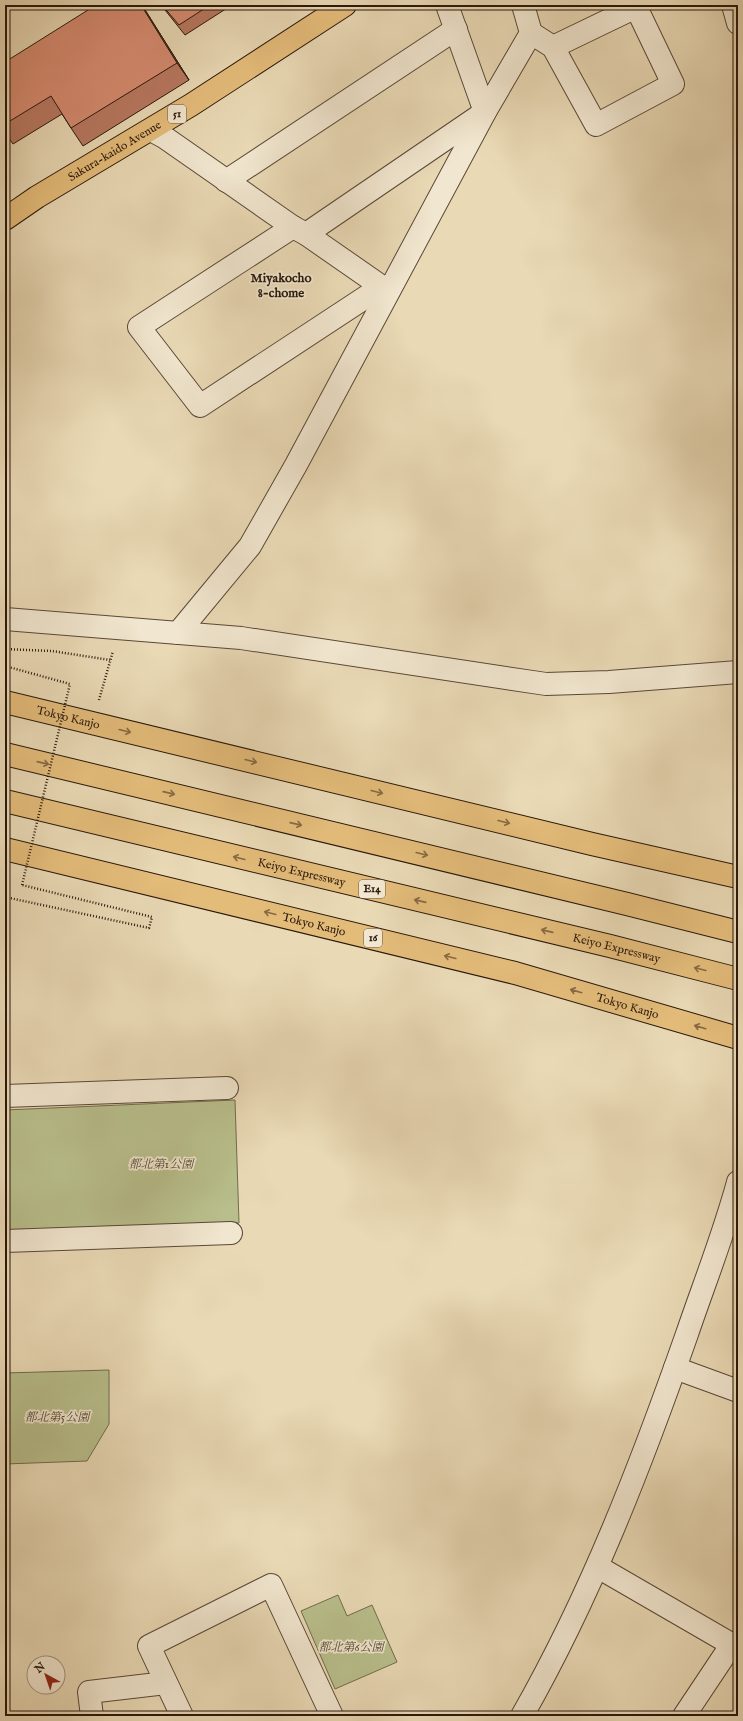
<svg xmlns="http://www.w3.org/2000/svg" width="743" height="1721" font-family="'IM FELL English','Noto Serif JP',serif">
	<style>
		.green { fill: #b8bf8c; stroke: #716c4c }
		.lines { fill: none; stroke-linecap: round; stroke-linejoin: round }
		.minor-casing { stroke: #5a4836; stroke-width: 24 }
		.highway-casing { stroke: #2a180c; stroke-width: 24 }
		.path { stroke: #2a180c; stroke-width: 2.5; stroke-dasharray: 1 2; stroke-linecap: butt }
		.minor { stroke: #f1e6cf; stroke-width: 22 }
		.highway { stroke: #e4bc7a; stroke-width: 22 }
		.path-bridge { stroke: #2a180c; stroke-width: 2.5; stroke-dasharray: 1 2; stroke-linecap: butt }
		.wall { fill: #b87861; stroke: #2a180c }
		.shaded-wall { fill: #96614f; stroke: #2a180c }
		.building { fill: #d68b71; stroke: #2a180c }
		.oneway { stroke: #876a43 }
		.labels { text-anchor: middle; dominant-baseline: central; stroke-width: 3.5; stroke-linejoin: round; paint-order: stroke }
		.shield { fill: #f1e6cf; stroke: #665646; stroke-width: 1 }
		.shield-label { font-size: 11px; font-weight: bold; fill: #2a180c }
		.street-label { font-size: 12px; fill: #2a180c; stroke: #f1e6cf }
		.park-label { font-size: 12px; font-style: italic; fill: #554a32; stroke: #f1e6cf }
		.neighbourhood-label { font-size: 13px; font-weight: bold; fill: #2a180c; stroke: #f1e6cf }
	</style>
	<rect width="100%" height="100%" fill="#e9d9b5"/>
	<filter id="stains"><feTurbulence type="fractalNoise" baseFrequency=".005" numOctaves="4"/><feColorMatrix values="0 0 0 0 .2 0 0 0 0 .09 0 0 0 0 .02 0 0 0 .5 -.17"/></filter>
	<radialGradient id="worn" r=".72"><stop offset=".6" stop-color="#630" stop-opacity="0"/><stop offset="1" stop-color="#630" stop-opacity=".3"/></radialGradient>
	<!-- green -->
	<g class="green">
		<path d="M235,1100l4,123 -234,8v-121z"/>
		<path d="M109,1370v54l-22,37 -82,3v-91z"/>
		<path d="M338,1595l9,21 25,-11 25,57 -62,27 -34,-78z"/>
	</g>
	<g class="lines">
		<!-- minor casing -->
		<g class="minor-casing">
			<g id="minor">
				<path d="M733,5l5,18"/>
				<path d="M531,33l22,14 43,78 77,-41 -37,-77 -83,40"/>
				<path d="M151,130l13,7 129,90 13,7 82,57"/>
				<path d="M226,181l230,-152"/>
				<path d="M293,227l-154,100 61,79 172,-113 16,-2"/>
				<path d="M306,234l179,-122 -38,-107"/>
				<path d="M5,619l236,19 305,46 63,-2 129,-10"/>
				<path d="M178,633l72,-87 46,-81 189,-353 46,-79 -8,-28"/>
				<path d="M5,1096l222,-8"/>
				<path d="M5,1241l226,-8"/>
				<path d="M675,1368l63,23"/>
				<path d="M598,1567l140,81"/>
				<path d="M92,1716l-3,-24 77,-9"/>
				<path d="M182,1716l-33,-70 122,-61 61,131"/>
				<path d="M522,1716c69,-121 119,-251 165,-382 17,-50 37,-100 51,-152"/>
				<path d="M684,1716l48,-72"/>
			</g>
		</g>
		<!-- highway casing -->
		<g class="highway-casing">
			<g id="highway">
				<path id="s1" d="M5,219l32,-22 154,-92 154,-100"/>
				<path id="s2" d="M5,702l587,142 146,33"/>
				<path d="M5,754l622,150 111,28"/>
				<path id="s3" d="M5,801l605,145 128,33"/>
				<path id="s4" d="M5,849l510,124 223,65"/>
			</g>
		</g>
		<!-- path -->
		<g class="path">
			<path d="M5,649l47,2 58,9"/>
			<path d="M5,666l65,18"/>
			<path d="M99,700l14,-49"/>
			<path d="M5,897l144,31 3,-11 -130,-32"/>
		</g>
		<!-- minor -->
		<use href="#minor" class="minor"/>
		<!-- highway -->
		<use href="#highway" class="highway"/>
		<!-- path-bridge -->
		<path class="path-bridge" d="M22,885l48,-201"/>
	</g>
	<!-- wall -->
	<g class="wall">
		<path d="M142,5l47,75 -106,66 -12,-18 -9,-14 -49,30 -8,-11v-71z"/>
		<path d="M161,5h71l-47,30z"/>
	</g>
	<!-- shaded-wall -->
	<path class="shaded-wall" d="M141,5h1l47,75 -12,-17z"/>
	<!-- building -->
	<g class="building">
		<path d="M96,5h45l36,58 -106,65 -20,-32 -46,28v-62z"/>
		<path d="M162,5h48l-31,20z"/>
	</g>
	<!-- one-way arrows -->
	<defs><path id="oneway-shaft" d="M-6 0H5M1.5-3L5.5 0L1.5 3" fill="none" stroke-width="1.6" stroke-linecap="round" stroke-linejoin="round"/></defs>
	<g class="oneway">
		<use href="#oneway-shaft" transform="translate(125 731) rotate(14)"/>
		<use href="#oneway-shaft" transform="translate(251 761) rotate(14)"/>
		<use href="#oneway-shaft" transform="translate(43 763) rotate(13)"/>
		<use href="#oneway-shaft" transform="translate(377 792) rotate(14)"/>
		<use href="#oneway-shaft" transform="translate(169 793) rotate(13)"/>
		<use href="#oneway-shaft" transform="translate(504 822) rotate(14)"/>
		<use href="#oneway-shaft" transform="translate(296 824) rotate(13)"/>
		<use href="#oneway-shaft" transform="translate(422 854) rotate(14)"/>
		<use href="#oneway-shaft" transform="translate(239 858) rotate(-166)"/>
		<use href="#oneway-shaft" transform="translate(420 901) rotate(-167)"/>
		<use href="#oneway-shaft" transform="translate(270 913) rotate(-166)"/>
		<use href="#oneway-shaft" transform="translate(547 931) rotate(-167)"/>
		<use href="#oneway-shaft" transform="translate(450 957) rotate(-166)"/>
		<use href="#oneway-shaft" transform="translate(700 969) rotate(-166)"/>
		<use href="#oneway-shaft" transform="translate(576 991) rotate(-164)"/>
		<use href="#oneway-shaft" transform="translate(700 1027) rotate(-164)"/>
	</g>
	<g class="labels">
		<!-- shield labels -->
		<g class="shield">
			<rect x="168" y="105" width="18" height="18" rx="3"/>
			<rect x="359" y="880" width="26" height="18" rx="3"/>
			<rect x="364" y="929" width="18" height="18" rx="3"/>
		</g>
		<g class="shield-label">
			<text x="177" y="114">51</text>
			<text x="372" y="889">E14</text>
			<text x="373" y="938">16</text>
		</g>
		<!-- street labels -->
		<g class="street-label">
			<text stroke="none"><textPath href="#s1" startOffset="129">Sakura-kaido Avenue</textPath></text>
			<text stroke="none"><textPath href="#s2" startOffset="65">Tokyo Kanjo</textPath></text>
			<text stroke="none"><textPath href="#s3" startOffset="305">Keiyo Expressway</textPath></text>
			<text stroke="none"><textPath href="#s4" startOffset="318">Tokyo Kanjo</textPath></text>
			<text stroke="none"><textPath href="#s3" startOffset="629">Keiyo Expressway</textPath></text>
			<text stroke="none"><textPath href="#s4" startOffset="642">Tokyo Kanjo</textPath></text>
		</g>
		<!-- park labels -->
		<g class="park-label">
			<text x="161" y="1164">都北第1公園</text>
			<text x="57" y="1417">都北第5公園</text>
			<text x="351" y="1647">都北第6公園</text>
		</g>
		<!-- neighbourhood labels -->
		<g class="neighbourhood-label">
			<text x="281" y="278">Miyakocho<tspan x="281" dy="15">8-chome</tspan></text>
		</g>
	</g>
	<!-- margin -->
	<rect width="743" height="1721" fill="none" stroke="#e9d9b5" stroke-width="20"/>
	<rect x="6" y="6" width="731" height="1709" fill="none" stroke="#2a180c" stroke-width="2"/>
	<rect x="10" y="10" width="723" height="1701" fill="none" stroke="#2a180c"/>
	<!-- north arrow -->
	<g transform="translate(46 1675) rotate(320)"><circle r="19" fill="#f1e6cf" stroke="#a19481"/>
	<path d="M0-3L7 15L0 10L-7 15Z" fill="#8f2418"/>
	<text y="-6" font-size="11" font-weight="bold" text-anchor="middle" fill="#2a180c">N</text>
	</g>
	<rect width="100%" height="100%" filter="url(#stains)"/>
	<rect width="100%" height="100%" fill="url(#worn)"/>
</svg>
